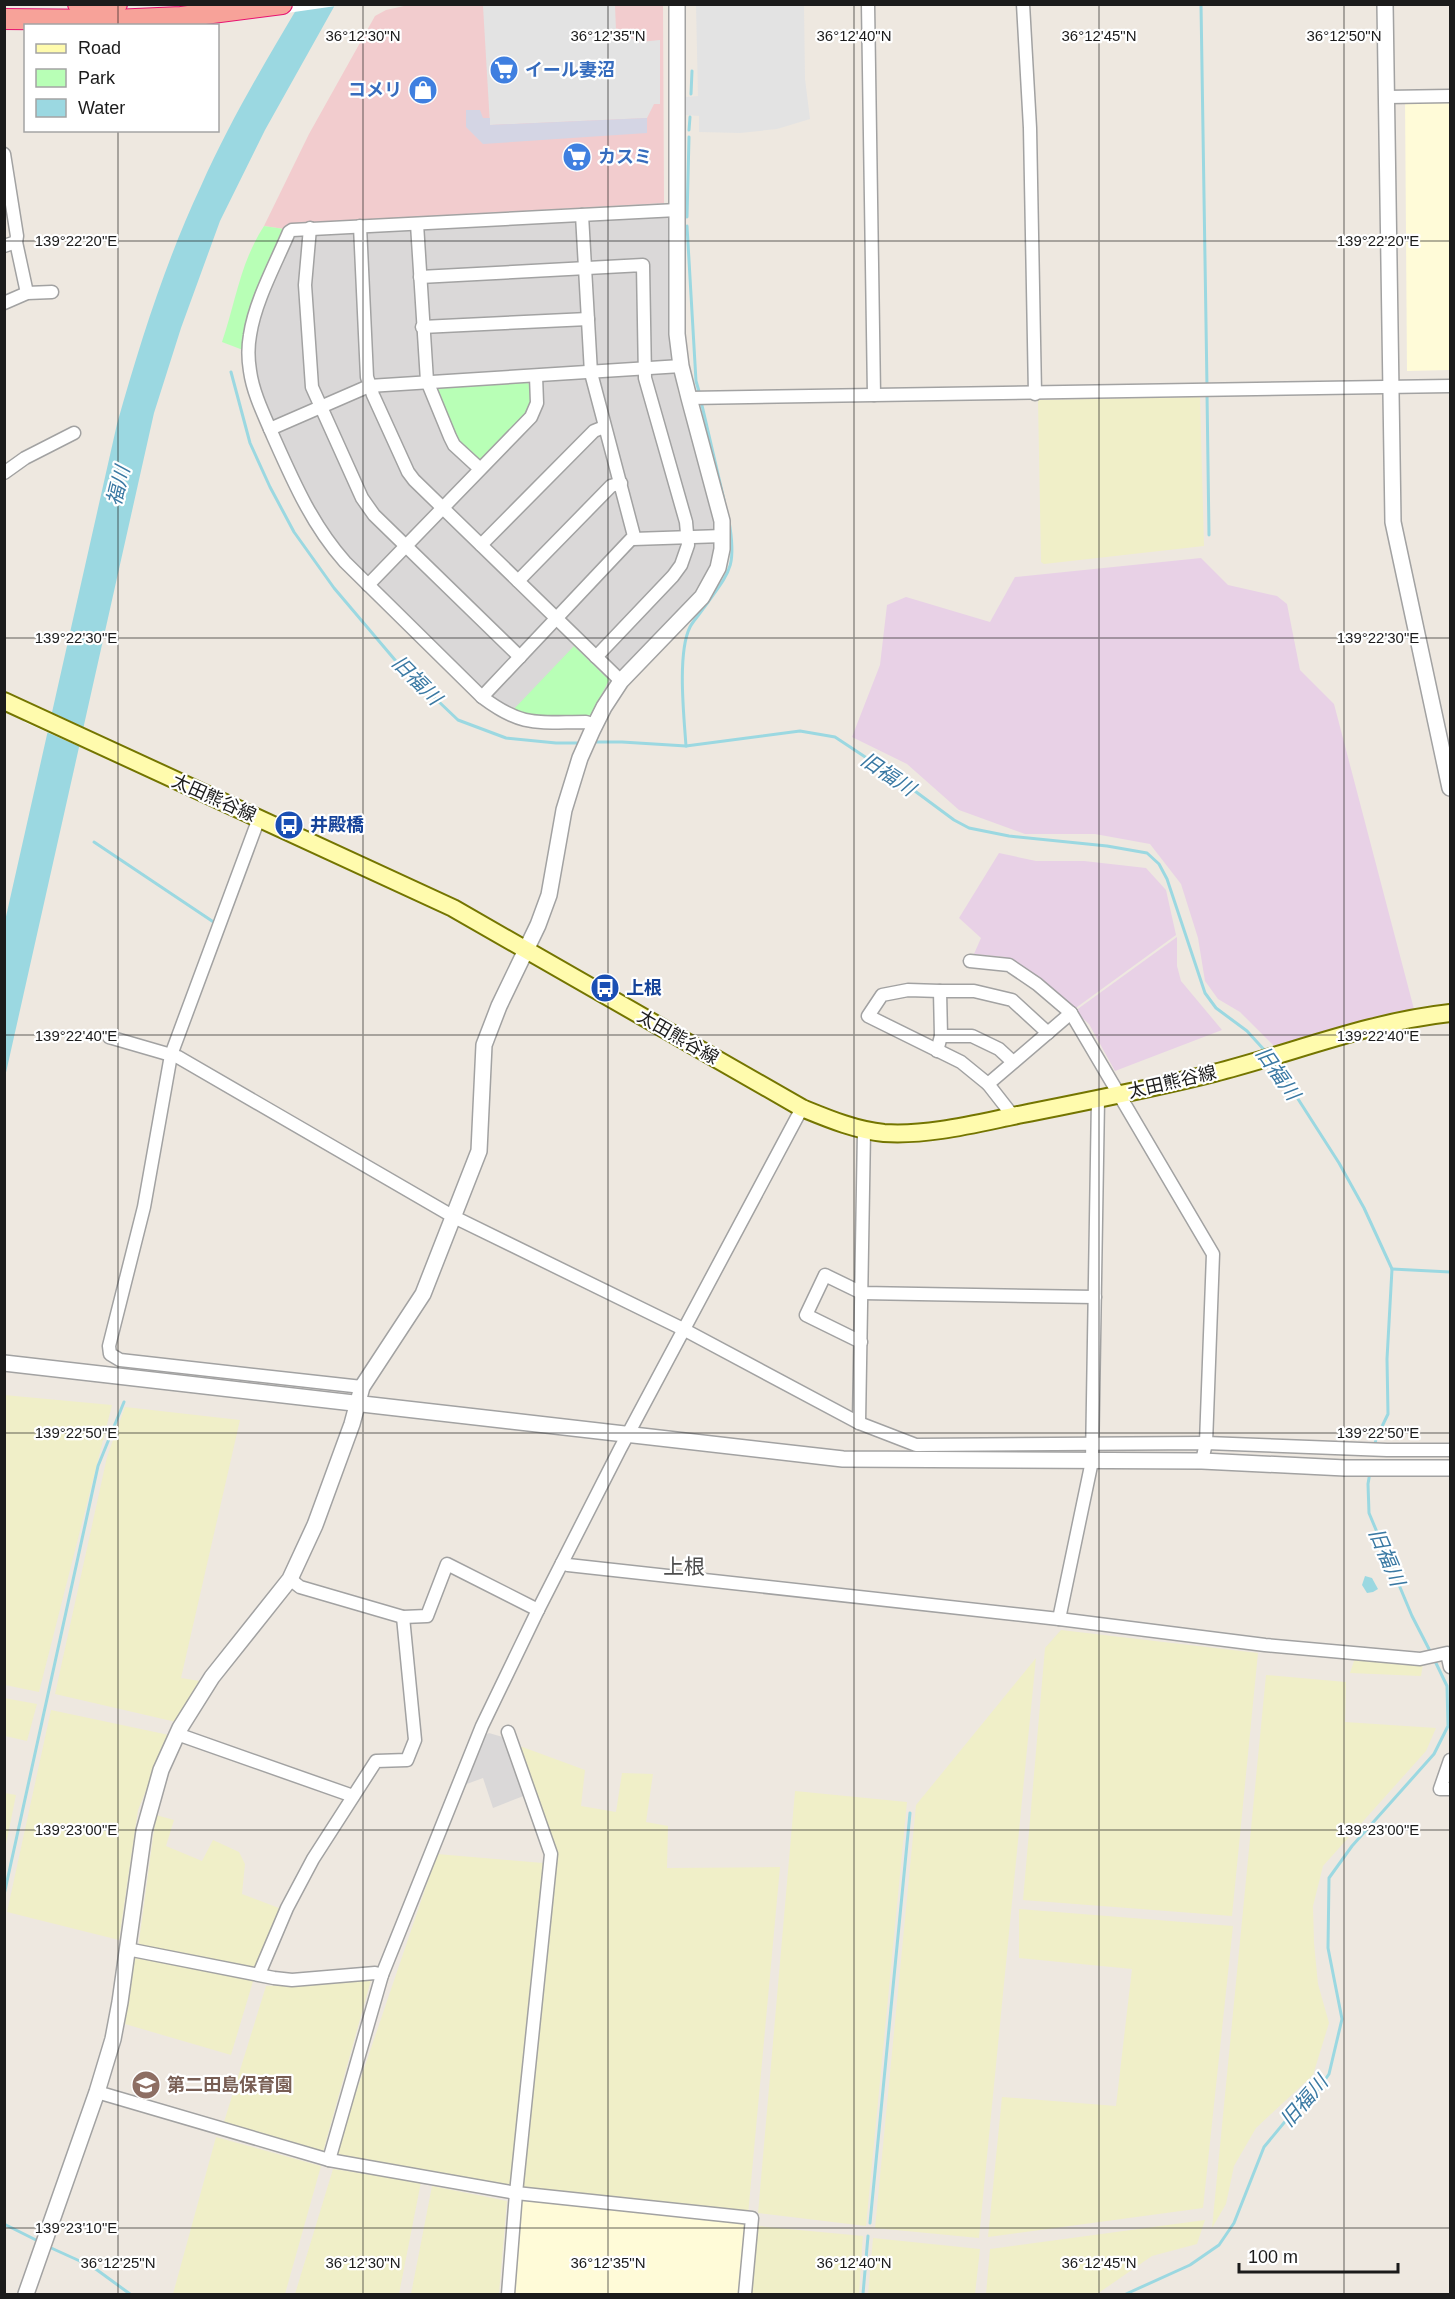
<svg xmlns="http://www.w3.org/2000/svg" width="1455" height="2299" font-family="Arial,'Noto Sans JP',sans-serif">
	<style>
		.residential { fill: #dad8d8 }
		.commercial { fill: #f2ccce }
		.industrial { fill: #e8d1e6 }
		.education { fill: #fffbd8 }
		.farmland { fill: #f0efc8 }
		.park { fill: #b8ffb6 }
		.parking { fill: #e3e3e3 }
		.plaza { fill: #d4d5e4 }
		.water { fill: #9bd8e1 }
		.pier { fill: #fff }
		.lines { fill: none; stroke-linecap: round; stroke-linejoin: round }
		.stream { stroke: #9bd8e1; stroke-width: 3 }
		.minor-casing { stroke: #a2a2a2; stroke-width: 15 }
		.tertiary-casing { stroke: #a2a2a2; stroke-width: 18 }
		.secondary-casing { stroke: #747500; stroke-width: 20 }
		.trunk-casing { stroke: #e71270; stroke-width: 22 }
		.minor { stroke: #fff; stroke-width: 12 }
		.tertiary { stroke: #fff; stroke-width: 15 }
		.secondary { stroke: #fffbad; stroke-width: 16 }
		.trunk { stroke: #f7a299; stroke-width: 20 }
		.ticks { fill: none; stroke: #1b1b1b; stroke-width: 1.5; stroke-opacity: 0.45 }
		.labels { text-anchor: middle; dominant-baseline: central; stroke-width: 4.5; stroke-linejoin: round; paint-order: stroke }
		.shop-label { font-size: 18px; font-weight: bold; fill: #366cbe; stroke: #fff; text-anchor: start }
		.street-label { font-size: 18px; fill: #1b1b1b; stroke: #fff }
		.transit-label { font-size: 18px; font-weight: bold; fill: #164399; stroke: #fff; text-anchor: start }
		.education-label { font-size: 18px; font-weight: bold; fill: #785e54; stroke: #fff; text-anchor: start }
		.water-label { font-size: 20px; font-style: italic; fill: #3a79a3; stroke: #fff }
		.quarter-label { font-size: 21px; fill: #4e4e4e; stroke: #fff }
		.ticks-label { font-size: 15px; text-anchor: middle; fill: #1b1b1b; stroke: #fff; stroke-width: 4.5; stroke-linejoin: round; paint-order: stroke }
	</style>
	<rect width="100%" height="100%" fill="#eee8e0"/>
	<!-- residential -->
	<g class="residential">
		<path d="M664,203l4,13 3,138 7,38 34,117 4,23 -5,32 -22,37 -82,85 -25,44 -59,-4 -25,-9 -52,-49 -122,-120 -16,-24 -26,-52 -32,-78 -6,-28 43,-142z"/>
		<path d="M489,1733l17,5 20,57 -33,13 -10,-30 -19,7 21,-50z"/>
	</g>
	<!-- commercial -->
	<path class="commercial" d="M413,4l250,1 1,198 -376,21 -4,5 -20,-3 45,-92 66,-118 11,-6z"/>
	<!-- industrial -->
	<g class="industrial">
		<path d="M1201,558l27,27 49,11 10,8 13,66 34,34 81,309 -87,18 -54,15 -34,-34 -22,-13 -13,-18 -7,-43 -17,-54 -31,-40 -55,-10h-70l-66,-24 -52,-46 -55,-27 28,-72 7,-60 19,-8 84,25 25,-45z"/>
		<path d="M999,853l37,8h48l62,7 20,22 10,45 -103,75 -42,-37 -26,-16 -31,-3 7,-16 -22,-20z"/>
		<path d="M1177,937v29l4,15 41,49 -107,41 -26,-47 -14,-13z"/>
	</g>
	<!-- education -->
	<g class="education">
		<path d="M1450,96v274l-43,1 -2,-274z"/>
		<path d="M523,2201l223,21 -5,72h-230l9,-90z"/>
	</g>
	<!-- farmland -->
	<g class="farmland">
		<path d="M1200,397l4,149 -160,18 -3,-2 -3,-162z"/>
		<path d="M4,1395l108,10 -73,287 -34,-7z"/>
		<path d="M125,1407l115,13 -59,258 19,3 -24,41 -121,-28 52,-237z"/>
		<path d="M1061,1630l197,23 -26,263 -209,-16 22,-252z"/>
		<path d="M1036,1658l-57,580 -104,-10 41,-423z"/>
		<path d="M1355,1658l68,6 -2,12 -71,-3z"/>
		<path d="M1266,1675l80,7 -1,40 91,6 -10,23 -103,115 -10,40 1,37 4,41 11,39 -16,52 -57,53 -22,38 -8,38 -14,24z"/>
		<path d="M4,1698l33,6 -10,37 -22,-5z"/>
		<path d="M51,1710l118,25 -31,75 -19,130 -112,-28z"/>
		<path d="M517,1745l68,25 -4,36 35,6 6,-39 31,1 -7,48 22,4 -1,42 113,-1 -32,348 -225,-23 31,-335z"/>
		<path d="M795,1791l112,11 -41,424 -108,-13z"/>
		<path d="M5,1793l11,2 -11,54 -1,-56z"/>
		<path d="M156,1815l18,5 -8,26 36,15 11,-21 26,12 6,12 -3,30 42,16 -28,60 -118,-22z"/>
		<path d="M437,1854l106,9 -32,325 -176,-34z"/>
		<path d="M1019,1909l214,17 -30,282 -215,29 14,-140 114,9 16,-137 -113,-11z"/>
		<path d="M135,1958l119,20 -23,77 -106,-31z"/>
		<path d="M371,1980l-48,172 -99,-30 42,-136z"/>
		<path d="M216,2137l105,29 -36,128h-112z"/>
		<path d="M333,2169l88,13 -22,112h-104z"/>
		<path d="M432,2186l75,15 -8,93h-88z"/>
		<path d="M1205,2220l-8,24 -45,12 -55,38h-111l4,-45z"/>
		<path d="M758,2226l105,10 -4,58h-108z"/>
		<path d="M873,2238l107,11 -5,45h-107z"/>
	</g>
	<!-- park -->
	<g class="park">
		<path d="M264,226l20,3 -41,121 -21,-8c14,-41 18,-79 42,-116z"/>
		<path d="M526,382l5,4 1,16 -3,10 -46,46 -8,2 -18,-18 -23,-50 4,-7z"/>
		<path d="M574,646l35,34 -18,35c-27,2 -52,6 -79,-4z"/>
	</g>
	<!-- parking -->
	<g class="parking">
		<path d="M495,4l120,1 1,25 24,12 20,-2v64h-6l-7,14 -157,7 -7,-119z"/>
		<path d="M696,5h108l1,74 5,40 -33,10 -37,4 -41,-1v-16l-13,-1v-18l12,-1z"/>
	</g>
	<!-- plaza -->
	<path class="plaza" d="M466,110h14l3,8h7v7l157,-7v15l-164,11 -17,-17z"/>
	<!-- water -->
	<g class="water">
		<path d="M299,5h36l-70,125 -45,91 -39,107 -27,85 -149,664v-156l112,-497c23,-81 48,-161 84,-238 28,-63 63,-122 98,-181z"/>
		<path d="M1365,1576l7,2 6,11 -5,3 -6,1 -5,-8z"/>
	</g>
	<!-- pier -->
	<g class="pier">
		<path d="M271,5h72l-77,11z"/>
		<path d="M29,702l78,36 -4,19 -79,-35z"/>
	</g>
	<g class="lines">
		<!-- stream -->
		<g class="stream">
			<path d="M1201,4l6,383"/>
			<path d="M691,94l1,-23"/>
			<path d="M689,130l1,-13"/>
			<path d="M687,217l2,-80"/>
			<path d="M687,226l9,155 4,14"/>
			<path d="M231,372l19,71 20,44 24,45 40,56 61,72 63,60 48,18 50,5h26"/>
			<path d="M1207,393l2,142"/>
			<path d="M701,401l23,99"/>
			<path d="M591,742h31l64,4 114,-15 35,6 65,43 54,40 15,8 40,8 98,10 40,7 12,11 8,15 38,114 11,15 31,23 20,22"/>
			<path d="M686,746c-2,-29 -9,-93 4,-119 3,-6 9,-12 13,-18 27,-38 34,-41 26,-88"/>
			<path d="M94,842l121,81"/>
			<path d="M1275,1063l64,100 25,45 28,61 -5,90 1,55 -12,25 -2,9"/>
			<path d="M1392,1269l58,3"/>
			<path d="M1370,1472l-2,12 1,29 43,103 19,37"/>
			<path d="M4,1895l94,-429 26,-64"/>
			<path d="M870,2223l40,-410"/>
			<path d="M4,2224l34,17"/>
			<path d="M49,2247l44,20 37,27"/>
			<path d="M863,2294l5,-58"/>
			<path d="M1126,2294l64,-29 29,-20 15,-22 30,-76 38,-46 16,-11 11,-16 13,-55 -14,-71 1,-70 23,-32 82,-92 14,-28 -1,-40 -13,-27"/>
		</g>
		<!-- minor casing -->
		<g class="minor-casing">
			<g id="minor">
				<path d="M868,4l6,391"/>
				<path d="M1023,4l7,124 5,266"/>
				<path d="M1387,97l63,-1"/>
				<path d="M4,154l13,82 -1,6 -12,4"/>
				<path d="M417,224l10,157 23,56 4,8 25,23"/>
				<path d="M360,226l7,151 6,18 35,77 6,8 207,201"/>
				<path d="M310,228l-5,57 7,102 50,111 12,17 146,142"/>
				<path d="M16,242l11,51"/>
				<path d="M420,277l223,-12 2,113 41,144 2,23 -7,20 -8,11 -77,81"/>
				<path d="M4,303l23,-10 25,-1"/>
				<path d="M422,327l166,-8"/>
				<path d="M689,398l761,-12"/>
				<path d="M270,429l99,-43 312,-20"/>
				<path d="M4,473l21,-15 49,-25"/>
				<path d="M633,539l90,-3"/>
				<path d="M481,545l113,-114 10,-4"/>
				<path d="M518,581l93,-95 10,-3"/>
				<path d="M368,585l163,-168 6,-14 -1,-27"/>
				<path d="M482,697l152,-161 -43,-163 -9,-158"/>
				<path d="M595,725l-9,-3c-48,0 -63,6 -104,-25l-137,-135c-33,-37 -52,-81 -72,-126 -9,-21 -20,-43 -23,-65 -2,-12 -2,-25 0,-36 5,-34 26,-72 39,-103l3,-2 385,-20"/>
				<path d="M259,818l-88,237 -27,152 -35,139 1,8 10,6 242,27"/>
				<path d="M970,961l39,4 28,19 34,29 142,241 -7,189 -4,18"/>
				<path d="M940,991l-32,-1 -26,5 -14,21 93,46 27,22 25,32"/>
				<path d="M941,1036h31l27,13 14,13"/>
				<path d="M109,1037l69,20 276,160 229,112 176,94 57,22 290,-2 181,7h63"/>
				<path d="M937,1051l4,-15 -1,-45h34l38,9 36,33"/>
				<path d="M988,1084l83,-71"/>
				<path d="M861,1342l-55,-27 19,-40 37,18 233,4"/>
				<path d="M859,1423l5,-293"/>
				<path d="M562,1563l6,2 491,54 206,26 155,14 27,-6 3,14"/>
				<path d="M290,1579l10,8 103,30 24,-1 20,-52 91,46"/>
				<path d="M1059,1619l33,-158 6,-362"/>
				<path d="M177,1734l176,62"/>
				<path d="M1450,1760l-10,29h10"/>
				<path d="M127,1949l147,29 18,2 83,-7 7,2"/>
				<path d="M259,1974l28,-66 26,-49 63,-98 31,-1 8,-20 -12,-123"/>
				<path d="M97,2092l232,68 187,33 236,25 -7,76"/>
				<path d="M329,2160l53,-185 100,-249 56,-116 82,-161 182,-341"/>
				<path d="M508,2294l8,-101 35,-339 -43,-122"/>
			</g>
		</g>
		<!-- tertiary casing -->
		<g class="tertiary-casing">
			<g id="tertiary">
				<path d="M1385,4l8,518 57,266"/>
				<path d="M4,1363l839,96 359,2 143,7h105"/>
				<path d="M26,2294l71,-202 16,-53 7,-37 24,-171 17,-61 19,-42 32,-51 78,-98 25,-54 37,-101 10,-37 61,-93 56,-143 5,-106 15,-39 39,-81 11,-30 15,-85 16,-52 12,-27 12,-24 17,-26 81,-84 16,-29 4,-19v-28l-33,-123 -8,-32 -4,-32v-330"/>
			</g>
		</g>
		<!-- secondary casing -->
		<g class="secondary-casing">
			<path id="secondary" d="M4,701l449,207 349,200c27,11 53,22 82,25 46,3 94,-10 139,-19 64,-13 128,-25 191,-41 79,-20 154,-51 236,-60"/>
		</g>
		<!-- trunk casing -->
		<g class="trunk-casing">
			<g id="trunk">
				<path d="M78,4h39"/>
				<path d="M4,19l109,1 68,-3 101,-13"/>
			</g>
		</g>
		<!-- minor -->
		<use href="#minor" class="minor"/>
		<!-- tertiary -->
		<use href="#tertiary" class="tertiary"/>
		<!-- secondary -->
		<use href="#secondary" class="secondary"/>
		<!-- trunk -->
		<use href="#trunk" class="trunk"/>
	</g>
	<!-- ticks -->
	<path class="ticks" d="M118,4v22M363,4v2290M608,4v2290M854,4v2290M1099,4v2290M1344,4v2290M118,130v2164M4,241h1446M4,638h1446M4,1035h1446M4,1433h1446M4,1830h1446M4,2228h1446"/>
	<!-- icons -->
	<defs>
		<g id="supermarket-disc" transform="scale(1.5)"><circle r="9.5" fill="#3f7fe0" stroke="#fff"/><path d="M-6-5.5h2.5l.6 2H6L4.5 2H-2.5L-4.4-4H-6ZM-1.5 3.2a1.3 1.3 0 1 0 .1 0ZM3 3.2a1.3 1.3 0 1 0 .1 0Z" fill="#fff"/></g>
		<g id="shop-disc" transform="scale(1.5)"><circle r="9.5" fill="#3f7fe0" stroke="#fff"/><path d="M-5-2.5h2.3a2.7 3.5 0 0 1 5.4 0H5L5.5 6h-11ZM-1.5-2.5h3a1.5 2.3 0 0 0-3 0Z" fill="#fff"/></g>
		<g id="bus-disc" transform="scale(1.5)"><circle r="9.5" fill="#1a4fb4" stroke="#fff"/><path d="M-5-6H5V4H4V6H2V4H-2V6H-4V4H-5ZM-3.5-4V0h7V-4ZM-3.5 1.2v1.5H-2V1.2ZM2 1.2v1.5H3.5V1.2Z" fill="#fff"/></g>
		<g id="school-disc" transform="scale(1.5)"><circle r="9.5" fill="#8d6e63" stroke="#fff"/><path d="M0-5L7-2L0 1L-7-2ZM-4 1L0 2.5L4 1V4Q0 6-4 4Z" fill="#fff"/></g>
	</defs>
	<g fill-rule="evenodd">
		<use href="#supermarket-disc" x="504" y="70"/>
		<use href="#shop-disc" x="423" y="90"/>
		<use href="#supermarket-disc" x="577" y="157"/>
		<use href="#bus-disc" x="289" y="825"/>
		<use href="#bus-disc" x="605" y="988"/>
		<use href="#school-disc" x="146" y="2085"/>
	</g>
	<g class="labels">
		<!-- shop labels -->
		<g class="shop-label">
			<text x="525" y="70">イール妻沼</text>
			<text x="402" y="90" text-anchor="end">コメリ</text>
			<text x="598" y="157">カスミ</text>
		</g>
		<!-- street labels -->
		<g class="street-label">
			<text transform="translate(214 798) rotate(24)">太田熊谷線</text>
			<text transform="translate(678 1037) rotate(30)">太田熊谷線</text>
			<text transform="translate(1172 1082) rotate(-13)">太田熊谷線</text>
		</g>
		<!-- transit labels -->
		<g class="transit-label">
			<text x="310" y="825">井殿橋</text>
			<text x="626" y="988">上根</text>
		</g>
		<!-- education labels -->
		<g class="education-label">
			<text x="167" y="2085">第二田島保育園</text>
		</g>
		<!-- water labels -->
		<g class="water-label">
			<text transform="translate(118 486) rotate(-76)">福川</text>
			<text transform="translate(417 680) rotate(45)">旧福川</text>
			<text transform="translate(888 774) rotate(34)">旧福川</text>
			<text transform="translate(1278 1073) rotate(55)">旧福川</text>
			<text transform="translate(1387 1557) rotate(67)">旧福川</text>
			<text transform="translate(1304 2101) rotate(-49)">旧福川</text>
		</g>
		<!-- quarter labels -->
		<g class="quarter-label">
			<text x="684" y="1566">上根</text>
		</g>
	</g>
	<g class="ticks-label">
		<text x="363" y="41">36°12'30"N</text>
		<text x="608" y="41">36°12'35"N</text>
		<text x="854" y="41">36°12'40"N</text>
		<text x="1099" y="41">36°12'45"N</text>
		<text x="1344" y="41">36°12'50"N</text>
		<text x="1378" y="246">139°22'20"E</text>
		<text x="76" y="246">139°22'20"E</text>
		<text x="1378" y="643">139°22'30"E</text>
		<text x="76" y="643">139°22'30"E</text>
		<text x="1378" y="1041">139°22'40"E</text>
		<text x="76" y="1041">139°22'40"E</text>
		<text x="1378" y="1438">139°22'50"E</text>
		<text x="76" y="1438">139°22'50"E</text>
		<text x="1378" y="1835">139°23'00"E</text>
		<text x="76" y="1835">139°23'00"E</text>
		<text x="76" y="2233">139°23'10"E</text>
		<text x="118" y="2268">36°12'25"N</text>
		<text x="363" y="2268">36°12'30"N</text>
		<text x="608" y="2268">36°12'35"N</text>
		<text x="854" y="2268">36°12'40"N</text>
		<text x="1099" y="2268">36°12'45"N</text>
	</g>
	<!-- border -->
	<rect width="1455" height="2299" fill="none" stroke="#1b1b1b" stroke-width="12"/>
	<!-- legend -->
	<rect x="24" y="24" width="195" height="108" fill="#ffffff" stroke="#a4a4a4" stroke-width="1.5"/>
	<rect x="36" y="44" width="30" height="9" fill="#fffbad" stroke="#a4a4a4" stroke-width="1.5"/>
	<text x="78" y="54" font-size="18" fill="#1b1b1b">Road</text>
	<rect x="36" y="69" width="30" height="18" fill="#b8ffb6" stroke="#a4a4a4" stroke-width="1.5"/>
	<text x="78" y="84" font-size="18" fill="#1b1b1b">Park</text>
	<rect x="36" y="99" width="30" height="18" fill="#9bd8e1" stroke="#a4a4a4" stroke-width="1.5"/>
	<text x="78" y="114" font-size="18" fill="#1b1b1b">Water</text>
	<!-- scale -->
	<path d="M1239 2263v9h159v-9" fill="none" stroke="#1b1b1b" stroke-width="3"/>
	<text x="1248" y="2263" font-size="18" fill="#1b1b1b" stroke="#ffffff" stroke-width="4.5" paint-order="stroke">100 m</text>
</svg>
